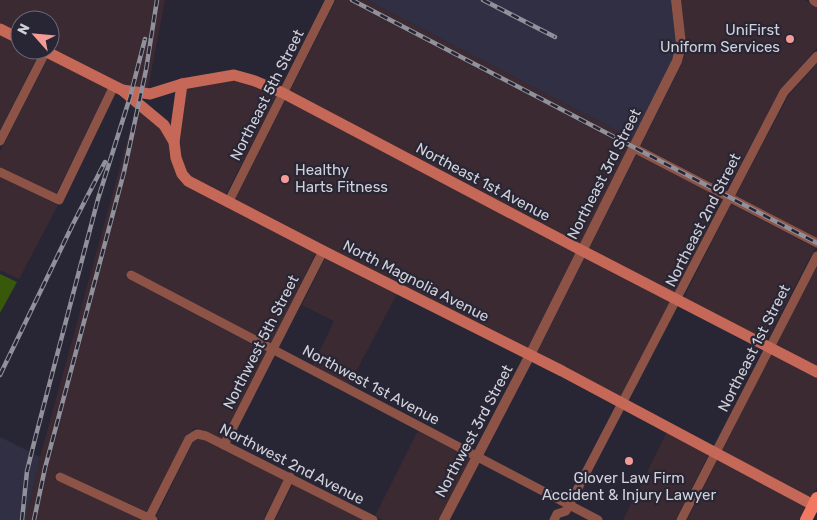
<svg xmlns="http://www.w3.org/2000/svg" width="817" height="520" font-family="Rubik,sans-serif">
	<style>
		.commercial { fill: #3c2a32 }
		.built { fill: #312f43 }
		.green { fill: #375909 }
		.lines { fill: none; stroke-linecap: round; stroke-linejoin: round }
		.minor { stroke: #8e5347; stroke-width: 9 }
		.tertiary { stroke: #8e5347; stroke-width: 10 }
		.secondary { stroke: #c66857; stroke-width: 11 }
		.primary { stroke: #f27862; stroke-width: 12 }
		.rail-casing { stroke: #91919c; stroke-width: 4.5 }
		.rail { stroke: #282635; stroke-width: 2.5; stroke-dasharray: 8; stroke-linecap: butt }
		.poi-dot { fill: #f59b97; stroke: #282635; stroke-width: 2 }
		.labels { text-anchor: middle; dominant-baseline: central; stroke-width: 4.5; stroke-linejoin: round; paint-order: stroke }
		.poi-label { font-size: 15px; fill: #d1d1da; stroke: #282635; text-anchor: end }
		.street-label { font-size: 15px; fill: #d1d1da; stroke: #282635 }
	</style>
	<rect width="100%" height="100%" fill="#282635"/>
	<!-- commercial -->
	<g class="commercial">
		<path d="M0,0h165l-17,89 -23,-3 -75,-37v-29h-30v14l-20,-10z"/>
		<path d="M336,0h31l266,139 -53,106 -290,-154z"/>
		<path d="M681,0h123l13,7v41l-37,42 -54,101 -85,-45 41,-82 4,-19z"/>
		<path d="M0,34l20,10v6h13l6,3 -39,77z"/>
		<path d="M48,58l60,30 -52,106 -56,-27v-15z"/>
		<path d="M817,64v175l-82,-43 54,-101z"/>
		<path d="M234,80l20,5 23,10 -52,101 -34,-18 -5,-6 -5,-14 -2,-14 2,-1 -2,-2 7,-53z"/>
		<path d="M286,99l290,154 -48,96 -294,-148z"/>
		<path d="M136,109l24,19 9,14 8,33 139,78 -45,91 -142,-75 -4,8 142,75 -45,87 -23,-9 -2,-2 -4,1 -1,2 -7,6 -38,75 -90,-41 -3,8 89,41h-117l14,-63z"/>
		<path d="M637,154l85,45 -47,94 -86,-44z"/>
		<path d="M0,177l58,28 -39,74 -19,-9z"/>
		<path d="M731,204l84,44 -49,93 -82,-43z"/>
		<path d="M585,257l86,44 -51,97 -83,-45z"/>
		<path d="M325,258l72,36 -48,91 -36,-20 21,-44 -32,-16z"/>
		<path d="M817,267v100l-42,-21z"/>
		<path d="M771,354l46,23v110l-6,12 -89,-48z"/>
		<path d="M418,431l54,27 -34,62h-55l-8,-4z"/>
		<path d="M667,432l42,22 -34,66h-52z"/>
		<path d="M198,439l7,2 79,38 -21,41h-101l-6,-3 37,-75z"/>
		<path d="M718,459l89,48 -7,13h-113z"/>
		<path d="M293,484l71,36h-89z"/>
	</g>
	<!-- built -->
	<g class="built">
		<path d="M367,0h304l5,43 -4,17 -39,79z"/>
		<path d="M0,437l40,20 -14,63h-26z"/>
	</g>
	<!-- green -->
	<path class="green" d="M0,274l17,8 -17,31z"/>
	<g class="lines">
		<!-- minor -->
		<g class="minor">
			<path d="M0,141l46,-90"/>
			<path d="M634,148l183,95"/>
			<path d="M0,172l59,28 55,-114"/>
			<path d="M228,203l102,-203"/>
			<path d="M131,275l467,245"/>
			<path d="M224,445l99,-194"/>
			<path d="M60,477l93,43"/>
			<path d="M148,520l41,-81 8,-5 9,2 18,9 149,75"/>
			<path d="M269,520l21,-43"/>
			<path d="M554,520l3,-6 9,-3 218,-419 33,-36"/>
			<path d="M681,520l136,-264"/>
		</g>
		<!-- tertiary -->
		<g class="tertiary">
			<path d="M814,0l3,2"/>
			<path d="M444,520l86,-165 147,-294 4,-17 -5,-44"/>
		</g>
		<!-- secondary -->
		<g class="secondary">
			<path d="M0,29l20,10"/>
			<path d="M43,50l79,40 42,35 10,17 2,16 6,16 6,7 135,70 239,120 255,136"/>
			<path d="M122,90l28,4 32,-10 52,-9 21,6 28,12 294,155 240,124"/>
			<path d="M174,142l8,-58"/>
		</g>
		<!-- primary -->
		<path class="primary" d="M806,520l11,-22"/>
		<!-- rail casing -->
		<g class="rail-casing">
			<g id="rail">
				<path d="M352,0l465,243"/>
				<path d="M483,0l72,37"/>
				<path d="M0,375l73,-151 32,-62"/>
				<path d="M22,520l5,-49 8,-32 63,-240 32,-102 15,-58"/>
				<path d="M34,520l11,-52 79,-296 22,-102 11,-70"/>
			</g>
		</g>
		<!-- rail -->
		<use href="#rail" class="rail"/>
	</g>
	<!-- markers -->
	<g class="poi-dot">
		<circle cx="790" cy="39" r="5"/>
		<circle cx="285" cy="179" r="5"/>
		<circle cx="629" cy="461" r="5"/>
	</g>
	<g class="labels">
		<!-- poi labels -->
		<g class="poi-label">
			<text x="780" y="30">UniFirst<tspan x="780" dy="17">Uniform Services</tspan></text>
			<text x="295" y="170" text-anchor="start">Healthy<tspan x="295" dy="17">Harts Fitness</tspan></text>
			<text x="629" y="478" text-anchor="middle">Glover Law Firm<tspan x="629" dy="17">Accident &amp; Injury Lawyer</tspan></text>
		</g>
		<!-- street labels -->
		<g class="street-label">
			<text transform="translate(267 95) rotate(-63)">Northeast 5th Street</text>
			<text transform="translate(604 174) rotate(-63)">Northeast 3rd Street</text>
			<text transform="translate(483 182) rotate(28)">Northeast 1st Avenue</text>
			<text transform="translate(703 220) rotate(-63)">Northeast 2nd Street</text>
			<text transform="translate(416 281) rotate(27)">North Magnolia Avenue</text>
			<text transform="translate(261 342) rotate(-63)">Northwest 5th Street</text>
			<text transform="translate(754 348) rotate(-63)">Northeast 1st Street</text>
			<text transform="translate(371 385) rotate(28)">Northwest 1st Avenue</text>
			<text transform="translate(474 431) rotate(-62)">Northwest 3rd Street</text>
			<text transform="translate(292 464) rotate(27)">Northwest 2nd Avenue</text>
		</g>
	</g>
	<!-- north arrow -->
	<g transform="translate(35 35) rotate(297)"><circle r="24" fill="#282635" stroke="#6c6a77"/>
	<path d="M0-4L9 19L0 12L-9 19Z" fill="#f59b97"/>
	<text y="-8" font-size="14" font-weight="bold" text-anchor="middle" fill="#d1d1da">N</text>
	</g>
</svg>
